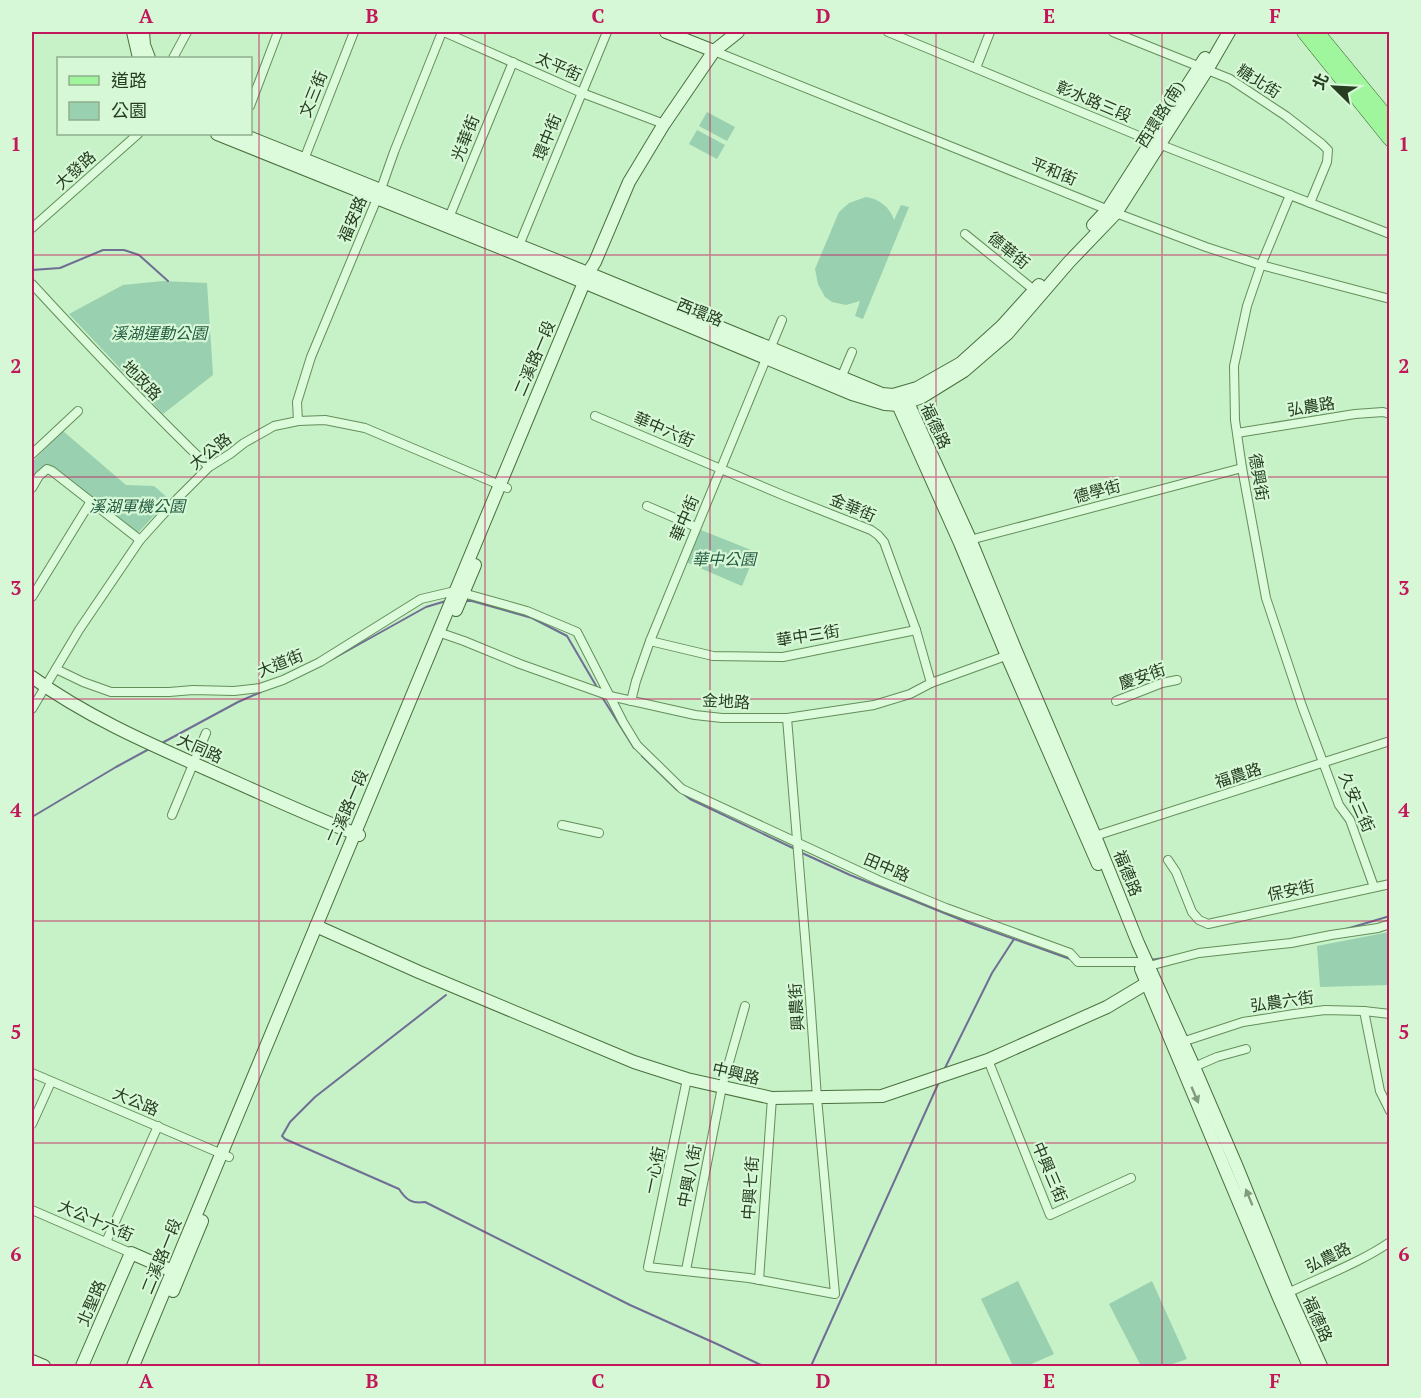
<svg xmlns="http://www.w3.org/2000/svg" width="1421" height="1398" font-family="'PT Serif','Noto Sans TC',serif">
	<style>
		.green { fill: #99d0af }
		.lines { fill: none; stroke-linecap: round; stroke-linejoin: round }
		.stream { stroke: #6f6e94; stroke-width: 2 }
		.street-casing { stroke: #648e5a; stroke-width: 10 }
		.secondary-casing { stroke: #49703d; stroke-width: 14 }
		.primary-casing { stroke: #3a5c2e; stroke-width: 15 }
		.street { stroke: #dbfbdb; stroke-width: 8 }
		.secondary { stroke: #dbfbdb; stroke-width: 12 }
		.primary { stroke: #a0f69d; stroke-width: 14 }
		.oneway { fill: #809c7d }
		.grid { fill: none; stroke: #c2185b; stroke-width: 1.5; stroke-opacity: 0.55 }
		.labels { text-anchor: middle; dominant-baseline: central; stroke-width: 4.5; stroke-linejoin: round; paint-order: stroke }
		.street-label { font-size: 16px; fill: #263e1f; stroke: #d7f8d7 }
		.park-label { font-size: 16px; font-style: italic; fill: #245b41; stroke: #d7f8d7 }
		.neatline { fill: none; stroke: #c2185b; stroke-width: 2 }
		.grid-label { font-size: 20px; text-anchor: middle; font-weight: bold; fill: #c2185b }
	</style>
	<rect width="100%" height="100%" fill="#c7f1c6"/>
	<!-- green -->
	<g class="green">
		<path d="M707,112l28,15 -8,14 -28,-15z"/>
		<path d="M697,130l28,15 -8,14 -28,-15z"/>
		<path d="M866,197c13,2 24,10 28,23l7,-15 8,2 -46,112 -8,-3 5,-15 -14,4 -14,-3 -7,-5 -7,-13 -3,-15 24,-57 10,-9z"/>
		<path d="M163,281l44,2 6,92 -50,39 -94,-100 54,-29z"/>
		<path d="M63,431l63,54 28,1 15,13 -31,34 -86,-66 -20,18v-23z"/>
		<path d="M701,530l55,22 -14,34 -56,-24z"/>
		<path d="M1389,932v53l-69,2 -3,-41z"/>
		<path d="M1018,1281l36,73 -27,12h-14l-32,-67z"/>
		<path d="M1152,1281l35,78 -20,7h-26l-32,-62z"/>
	</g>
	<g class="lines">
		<!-- stream -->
		<g class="stream">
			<path d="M32,270l28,-2 43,-18h21l15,5 29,26"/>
			<path d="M464,601h8l60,17 35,18 31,53"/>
			<path d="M329,661l97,-54 20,-6"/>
			<path d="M602,697l32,51"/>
			<path d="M162,743l76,-41 23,-10"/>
			<path d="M642,756l35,34"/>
			<path d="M682,793l8,6 105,50"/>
			<path d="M32,817l84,-50 35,-19"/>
			<path d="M800,852l50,23 119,48 101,36h3"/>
			<path d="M1346,929l44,-13"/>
			<path d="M1151,960l12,-2"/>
			<path d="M446,995l-131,102 -25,25 -8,14 3,3 114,50c7,11 13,15 26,13l205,103 87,39 46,22"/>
			<path d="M945,1068l47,-95 22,-34"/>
			<path d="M811,1366l128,-284"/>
		</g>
		<!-- street casing -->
		<g class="street-casing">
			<g id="street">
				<path d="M444,32l138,61 82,31"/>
				<path d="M888,32l263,109 239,93"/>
				<path d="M1113,32l117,47 56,37 36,28 6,6 -1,12 -17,41"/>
				<path d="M714,51l402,162 90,34 55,18 129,34"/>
				<path d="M173,58l14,-26"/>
				<path d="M976,68l14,-36"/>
				<path d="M250,106l28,-74"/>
				<path d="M303,162l51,-130"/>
				<path d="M1290,195l-29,70 -14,41 -13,60 1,54 7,48 24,130 36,108 37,99 11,15 24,67"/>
				<path d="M448,220l65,-158"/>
				<path d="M32,228l106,-94"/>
				<path d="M965,234l69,56"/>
				<path d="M518,248l89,-216"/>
				<path d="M32,284c57,62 116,124 177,183"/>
				<path d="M841,378l11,-26"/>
				<path d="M595,416l190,80 86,34 7,5 6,7 32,88"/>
				<path d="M298,421l-1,-19 14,-45 70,-168 13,-37 48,-120"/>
				<path d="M1237,433l118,-19 28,-2 7,2"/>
				<path d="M32,454l46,-43"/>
				<path d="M32,488l7,-12 8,-7 5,2 88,69"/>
				<path d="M647,506l49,21"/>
				<path d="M966,541l276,-73"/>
				<path d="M32,597l59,-96"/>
				<path d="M438,632l26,9 56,23 90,32 85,19 27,3h65l87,-13 36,-11 21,-11 80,-29"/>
				<path d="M650,641l63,15 70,1 133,-27 15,53"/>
				<path d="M56,669l27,13 28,10h58l24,-2 41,1 26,-3 23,-8 37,-18 101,-63 34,-8 8,2 64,18 50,21 46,90 14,23 45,44 196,91 68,28 124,45 8,9h60l11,4 50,-13 92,-10 40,-8 47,-7 12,-4"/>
				<path d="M631,701l5,-20 14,-40 132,-321"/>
				<path d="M1116,701l46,-18 15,-3"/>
				<path d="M32,709l47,-79 61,-90 37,-41 32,-32 21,-13 14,-11 30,-17 24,-5 27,-1 40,8 142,60"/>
				<path d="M172,815l34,-82"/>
				<path d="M562,825l37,8"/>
				<path d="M1095,836l295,-95"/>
				<path d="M1168,860l8,12 16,40 7,8 9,4 182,-40"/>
				<path d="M1364,1011l16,80 10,20"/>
				<path d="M1182,1042l61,-20 51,-8 31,-4 39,1 26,3"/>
				<path d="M988,1060l62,155 81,-37"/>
				<path d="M1194,1067l23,-10 29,-8"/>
				<path d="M32,1073l197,84"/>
				<path d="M687,1079l-39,188 101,11 86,16 -18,-196 -7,-100 -23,-280"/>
				<path d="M32,1124l19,-42"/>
				<path d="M32,1210l99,43"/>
				<path d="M106,1242l52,-116"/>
				<path d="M686,1270l36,-183 23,-81"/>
				<path d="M759,1280l13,-182"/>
				<path d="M1286,1294c34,-17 72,-30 104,-52"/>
			</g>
		</g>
		<!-- secondary casing -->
		<g class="secondary-casing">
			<g id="secondary">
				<path d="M133,32l6,26"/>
				<path d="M143,32l1,13 5,13"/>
				<path d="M666,32l48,19"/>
				<path d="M217,134l299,120 336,140 33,10 14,1 23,-8 42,-26 43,-37 62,-72 47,-49 91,-143 22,-38"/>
				<path d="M241,134l347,139 294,121 11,1 24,-7 44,-25 41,-37 37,-41"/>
				<path d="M1093,225l15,-16 97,-151"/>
				<path d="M904,394l66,145 46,112 79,185 43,107 56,124 43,100 51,126 33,73"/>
				<path d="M895,398l65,145 47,113 91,208"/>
				<path d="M456,610l19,-45"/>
				<path d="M32,677c52,38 113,65 172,91 52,23 103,47 155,67"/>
				<path d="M316,926l103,46 215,90 53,17 85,19 110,-2 106,-36 119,-53 40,-24 7,-3"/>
				<path d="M1141,969l138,329 30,68"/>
				<path d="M173,1291l29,-70"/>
				<path d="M32,1361l12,5"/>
				<path d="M82,1366l49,-113 48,21"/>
				<path d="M133,1366l455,-1093 7,-11 34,-80 35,-58 50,-73 24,-19"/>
			</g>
		</g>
		<!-- primary casing -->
		<g class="primary-casing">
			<g id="primary">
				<path d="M1304,32l86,107"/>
				<path d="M1317,32l73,89"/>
			</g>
		</g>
		<!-- street -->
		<use href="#street" class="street"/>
		<!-- secondary -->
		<use href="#secondary" class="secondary"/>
		<!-- primary -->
		<use href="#primary" class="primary"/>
	</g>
	<!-- one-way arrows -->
	<defs><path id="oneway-solid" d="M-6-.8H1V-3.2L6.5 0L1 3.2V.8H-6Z" transform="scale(1.5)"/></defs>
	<g class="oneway">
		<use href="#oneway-solid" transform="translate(1195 1095) rotate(67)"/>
		<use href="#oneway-solid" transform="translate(1249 1197) rotate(-112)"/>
	</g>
	<!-- grid -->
	<path class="grid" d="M259,32v1334M485,32v1334M710,32v1334M936,32v1334M1162,32v1334M32,255h1358M32,477h1358M32,699h1358M32,921h1358M32,1143h1358"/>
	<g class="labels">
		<!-- street labels -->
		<g class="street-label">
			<text transform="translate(559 66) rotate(24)">太平街</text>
			<text transform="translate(1259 81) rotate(32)">糖北街</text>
			<text transform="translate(313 94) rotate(-68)">文三街</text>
			<text transform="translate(1094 101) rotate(23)">彰水路三段</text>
			<text transform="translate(1160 114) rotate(-58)">西環路(南)</text>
			<text transform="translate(547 137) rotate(-68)">環中街</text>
			<text transform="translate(465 138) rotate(-68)">光華街</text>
			<text transform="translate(75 170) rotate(-42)">大發路</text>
			<text transform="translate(1054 171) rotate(22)">平和街</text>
			<text transform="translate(352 219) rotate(-67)">福安路</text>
			<text transform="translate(1009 250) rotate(39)">德華街</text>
			<text transform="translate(700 312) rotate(22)">西環路</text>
			<text transform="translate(534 358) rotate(-67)">二溪路一段</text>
			<text transform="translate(142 380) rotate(46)">地政路</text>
			<text transform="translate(1311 406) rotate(-9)">弘農路</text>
			<text transform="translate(936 426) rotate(65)">福德路</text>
			<text transform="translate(664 429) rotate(23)">華中六街</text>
			<text transform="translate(210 451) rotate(-38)">大公路</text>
			<text transform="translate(1259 477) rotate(80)">德興街</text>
			<text transform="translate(1097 491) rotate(-15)">德學街</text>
			<text transform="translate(853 507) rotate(23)">金華街</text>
			<text transform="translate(684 518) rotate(-67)">華中街</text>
			<text transform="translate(808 635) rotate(-9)">華中三街</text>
			<text transform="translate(280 663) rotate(-22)">大道街</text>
			<text transform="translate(1142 676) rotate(-19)">慶安街</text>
			<text transform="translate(726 701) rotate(3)">金地路</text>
			<text transform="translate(200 748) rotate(24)">大同路</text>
			<text transform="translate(1238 775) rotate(-18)">福農路</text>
			<text transform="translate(1357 802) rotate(66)">久安三街</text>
			<text transform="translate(347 807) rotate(-67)">二溪路一段</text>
			<text transform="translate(887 867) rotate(23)">田中路</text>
			<text transform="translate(1128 873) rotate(68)">福德路</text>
			<text transform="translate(1291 890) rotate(-12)">保安街</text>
			<text transform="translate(1282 1001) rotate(-8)">弘農六街</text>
			<text transform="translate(796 1007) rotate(-94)">興農街</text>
			<text transform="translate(736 1073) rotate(13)">中興路</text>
			<text transform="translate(136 1101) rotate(23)">大公路</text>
			<text transform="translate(654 1170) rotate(-78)">一心街</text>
			<text transform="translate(1050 1172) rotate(67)">中興三街</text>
			<text transform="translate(689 1176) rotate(-79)">中興八街</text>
			<text transform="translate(750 1188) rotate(-86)">中興七街</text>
			<text transform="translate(96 1220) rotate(23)">大公十六街</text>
			<text transform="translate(161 1256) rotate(-68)">二溪路一段</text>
			<text transform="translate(1328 1257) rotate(-26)">弘農路</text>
			<text transform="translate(91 1303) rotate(-67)">北聖路</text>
			<text transform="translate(1318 1319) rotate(66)">福德路</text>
		</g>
		<!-- park labels -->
		<g class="park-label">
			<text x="159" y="333">溪湖運動公園</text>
			<text x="137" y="506">溪湖軍機公園</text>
			<text x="724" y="559">華中公園</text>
		</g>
	</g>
	<!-- border -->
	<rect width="1421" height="1398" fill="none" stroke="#d7f8d7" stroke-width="66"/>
	<!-- legend -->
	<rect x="57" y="57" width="195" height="78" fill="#d7f8d7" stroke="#90ae8d" stroke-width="1.5"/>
	<rect x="69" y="76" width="30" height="9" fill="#a0f69d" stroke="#90ae8d" stroke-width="1.5"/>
	<text x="111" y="87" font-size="18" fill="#263e1f">道路</text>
	<rect x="69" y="102" width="30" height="18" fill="#99d0af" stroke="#90ae8d" stroke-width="1.5"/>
	<text x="111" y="117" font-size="18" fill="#263e1f">公園</text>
	<!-- north arrow -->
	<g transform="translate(1334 87) rotate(294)" stroke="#d7f8d7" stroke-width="4.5" paint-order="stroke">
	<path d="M0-4.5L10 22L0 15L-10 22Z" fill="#263e1f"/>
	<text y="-9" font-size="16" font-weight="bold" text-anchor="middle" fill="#263e1f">北</text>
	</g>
	<rect x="33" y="33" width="1355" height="1332" class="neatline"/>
	<g class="grid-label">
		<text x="146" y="23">A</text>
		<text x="372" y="23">B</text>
		<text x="598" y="23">C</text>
		<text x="823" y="23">D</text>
		<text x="1049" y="23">E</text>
		<text x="1275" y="23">F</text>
		<text x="16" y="151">1</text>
		<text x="1404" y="151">1</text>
		<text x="16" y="373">2</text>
		<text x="1404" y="373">2</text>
		<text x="16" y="595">3</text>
		<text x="1404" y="595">3</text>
		<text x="16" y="817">4</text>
		<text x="1404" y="817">4</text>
		<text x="16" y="1039">5</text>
		<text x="1404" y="1039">5</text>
		<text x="16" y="1261">6</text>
		<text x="1404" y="1261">6</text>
		<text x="146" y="1388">A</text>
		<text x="372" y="1388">B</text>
		<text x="598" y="1388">C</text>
		<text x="823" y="1388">D</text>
		<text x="1049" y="1388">E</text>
		<text x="1275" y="1388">F</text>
	</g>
</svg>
